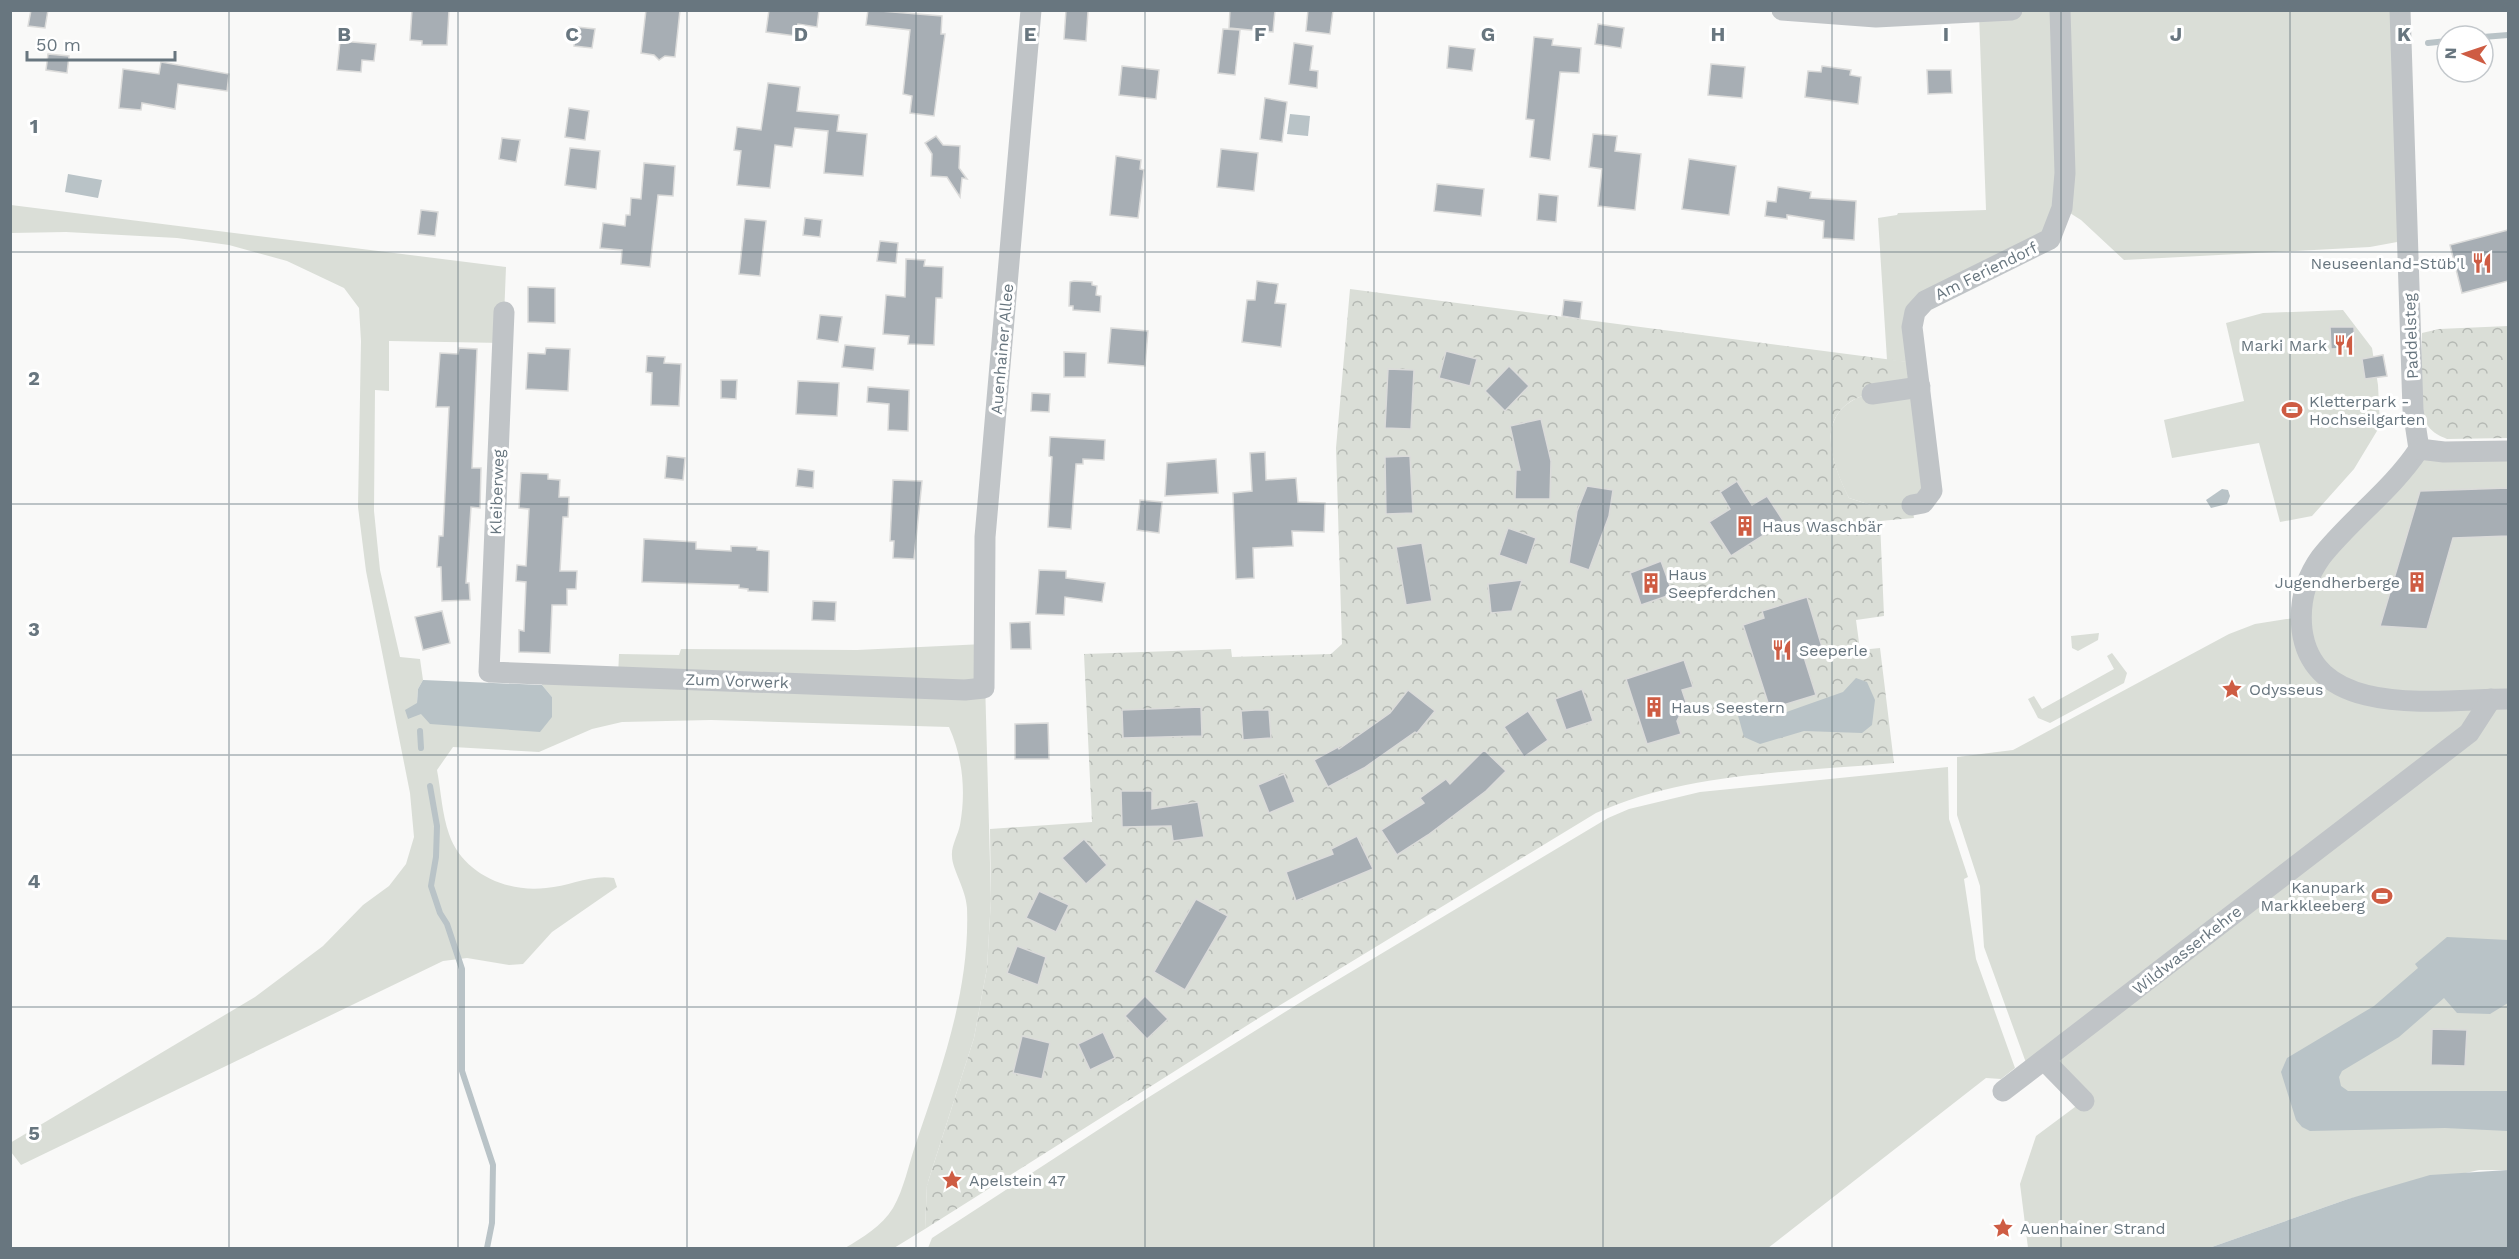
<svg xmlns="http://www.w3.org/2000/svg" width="2519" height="1259" font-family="'Work Sans',sans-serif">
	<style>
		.green { fill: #daded7 }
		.park { fill: url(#park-crowns) }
		.water { fill: #b9c3c7 }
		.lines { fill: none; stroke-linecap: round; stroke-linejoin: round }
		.stream { stroke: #b9c3c7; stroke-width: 6 }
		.building { fill: #a7aeb4; stroke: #dbdbda; stroke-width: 1.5 }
		.minor { stroke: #c0c4c7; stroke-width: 21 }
		.grid { fill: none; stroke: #68767f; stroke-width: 1.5; stroke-opacity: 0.55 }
		.labels { text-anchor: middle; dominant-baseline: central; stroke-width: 6; stroke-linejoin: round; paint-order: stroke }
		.poi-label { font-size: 16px; fill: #68767f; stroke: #fff; text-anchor: start }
		.street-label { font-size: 16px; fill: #68767f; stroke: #fff }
		.grid-label { font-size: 20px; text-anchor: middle; font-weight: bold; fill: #68767f; stroke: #fff; stroke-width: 6; stroke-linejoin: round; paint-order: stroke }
	</style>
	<defs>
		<pattern id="park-crowns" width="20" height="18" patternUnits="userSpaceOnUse" patternTransform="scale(1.5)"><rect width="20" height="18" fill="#daded7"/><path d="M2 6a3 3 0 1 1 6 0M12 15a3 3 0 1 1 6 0" fill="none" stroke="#b5b9b4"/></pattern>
	</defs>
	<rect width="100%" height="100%" fill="#f9f9f8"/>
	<!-- green -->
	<g class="green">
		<path d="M1922,11h478l8,229 -38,7 -246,13 -43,-40 -19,-12 -12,31 -125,62 -9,62 -29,-3 -9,-142 19,-3 1,-2 88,-3 -7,-197z"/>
		<path d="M11,205l495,62 -3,76 -114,-2v50l-14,-1 -1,121 6,59 20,87 20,2 3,21 -5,9 -1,14 4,11 131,-17 -10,-12v-11l76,2 1,-22 60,1 2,-6 176,1 127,-6 7,255 -4,69 -13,70 -47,147 -2,44 -31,19h-49c17,-10 37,-22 48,-40 11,-19 16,-45 23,-65 26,-76 54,-153 51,-235 -1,-19 -15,-39 -15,-52 -1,-10 6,-21 8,-31 6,-33 3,-67 -11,-98l-238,-7 -89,2 -30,7 -53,23 -86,-5 -16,23c4,21 5,44 12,64 13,39 58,59 97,54 24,-2 45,-14 68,-10l3,9 -65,45 -29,32 -14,1 -42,-7 -24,3 -422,204 -10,-13 -1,-9 245,-146 68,-51 40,-41 26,-19 17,-22 8,-27 -4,-44 -44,-222 -8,-64 3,-166 -2,-33 -15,-20 -57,-27 -58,-16 -52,-7 -111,-6 -55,1z"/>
		<path d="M2343,310l29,38 6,37 2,41 -26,43 -42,47 -32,6 -21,-79 -87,15 -8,-38 80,-19 -18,-78 37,-10z"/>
		<path d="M1920,387l12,104 -20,14h-41l-22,-7c-15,-31 -35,-77 6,-99 18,-9 44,-9 65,-12z"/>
		<path d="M2419,449l89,2v37l-88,3 -40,135 47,3 26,-91 55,-2v634h-29l-131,29 -139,49h-181l-8,-64 16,-48 47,-35 -39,-41 -15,11 -45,-124 -4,-61 -23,-71v-58l56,-7 216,-116 26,-10 45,-7 2,-23z"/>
		<path d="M2099,633l-1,7 -20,11 -6,-3 -1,-12z"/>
		<path d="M2112,653l15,20 -3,10 -74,40 -12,-5 -10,-19 6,-3 8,13 72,-40 -7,-13z"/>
		<path d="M1948,767l1,52 19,58 -4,2 12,80 39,109 -14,11 -15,-1 -218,170h-840l4,-10 209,-136 168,-105 299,-179 21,-9 71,-17z"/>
	</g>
	<!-- park -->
	<g class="park">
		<path d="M1350,289l566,74 4,24c-21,3 -47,3 -65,12 -41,22 -21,68 -6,99l22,7h41l2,13 -34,3 4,95 -28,4 4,30 20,-2 14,115c-99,9 -206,9 -298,50l-334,203 -337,213 2,-44 47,-147 13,-70 4,-69 -1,-70 102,-7 -8,-168 147,-5 1,8 99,-3 11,-10 -6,-196z"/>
		<path d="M2508,326v112l-61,1c-7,-3 -14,-6 -19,-13 -11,-18 -6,-70 -6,-93l17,-4z"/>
	</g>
	<!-- water -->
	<g class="water">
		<path d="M1290,114l20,2 -2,20 -21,-2z"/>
		<path d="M68,174l34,6 -4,18 -33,-6z"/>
		<path d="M2222,489l6,1 2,6 -3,8 -16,4 -5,-8z"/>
		<path d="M1856,678l11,4 8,18 -3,25 -10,8 -58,-2 -44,13 -16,-7 -7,-25 3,-8h10l9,9 13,4 71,-25z"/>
		<path d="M423,680l119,5 10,12v20l-12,15 -110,-8 -9,-10 -13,5 -3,-9 12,-7 1,-14z"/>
		<path d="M2447,937l61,3v63l-18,11 -33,-1 -13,-15 -45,39 -57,34 -3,6 2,9 7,5h160v40l-63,-3 -135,3 -8,-4 -6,-7 -15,-48 6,-14 87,-52 44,-38 -3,-4z"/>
		<path d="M2508,1170v78h-299l139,-49 82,-24z"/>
	</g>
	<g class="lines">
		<!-- stream -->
		<g class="stream">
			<path d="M2483,37l25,-2"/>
			<path d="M2428,43l19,-2"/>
			<path d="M420,731l1,17"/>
			<path d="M430,786l7,40 -1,31 -5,29 9,27 7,11 15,45v102l31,94 -1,58 -5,25"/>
		</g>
	</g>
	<!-- building -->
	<g class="building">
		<path d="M31,10h17l-3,18 -17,-2z"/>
		<path d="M412,10h37l-2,35h-25v-4l-12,-1z"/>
		<path d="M646,10h34l-5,47 -10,-1 -6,4 -5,-5 -13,-2z"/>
		<path d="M769,10h50l-2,17 -19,-3 -2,12 -30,-4z"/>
		<path d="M868,10l74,6 -1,18h4l-11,82 -24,-3 2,-17 -9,-2 7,-64 -44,-5z"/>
		<path d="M1066,10l22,1 -2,30 -22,-2z"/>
		<path d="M1230,10h45l-2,22 -44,-4z"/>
		<path d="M1308,10h25l-3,24 -24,-3z"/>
		<path d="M1598,24l26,4 -3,20 -26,-4z"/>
		<path d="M577,27l18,2 -3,19 -18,-2z"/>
		<path d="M1223,29l17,1 -5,45 -17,-2z"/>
		<path d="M1534,37l19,2 -1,6 29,3 -2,25 -19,-1 -10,88 -20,-3 4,-37 -8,-1z"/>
		<path d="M340,41l36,3 -2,17 -12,-1 -1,12 -24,-2z"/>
		<path d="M1294,43l19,3 -3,24 8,1 -1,17 -28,-4z"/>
		<path d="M1449,46l26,3 -3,22 -25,-3z"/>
		<path d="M48,54l21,2 -2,17 -21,-3z"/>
		<path d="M161,62l68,12 -2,17 -49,-7 -3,25 -33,-6 -1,7 -22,-2 4,-39 36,5z"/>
		<path d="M1711,64l34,3 -3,31 -34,-3z"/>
		<path d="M1122,66l37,4 -3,29 -37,-4z"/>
		<path d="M1822,66l29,4 -1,5 11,2 -3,27 -53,-7 3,-26 13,1z"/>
		<path d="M1927,70h24l1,23 -24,1z"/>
		<path d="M768,83l32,4 -3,24 42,4 -2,16 30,3 -4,42 -39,-3 4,-42 -33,-3 -3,19 -17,-2 -5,43 -33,-3 4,-34 -7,-1 3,-23 24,3z"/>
		<path d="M1265,98l22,4 -5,40 -22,-3z"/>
		<path d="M569,108l20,3 -4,29 -20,-3z"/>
		<path d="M1593,134l24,2 -2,15 26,3 -6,56 -37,-4 4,-37 -13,-2z"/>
		<path d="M936,136l7,9 17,1 -1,22 8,11 -5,-1 -2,19 -13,-20 -16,-1 1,-22 -7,-11z"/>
		<path d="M502,138l18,2 -4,22 -17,-3z"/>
		<path d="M570,148l30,3 -4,38 -31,-4z"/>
		<path d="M1221,149l37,4 -4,38 -37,-4z"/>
		<path d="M1116,156l25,4 -1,9 4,1 -6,48 -28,-3z"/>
		<path d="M1689,159l47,7 -7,49 -47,-6z"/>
		<path d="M644,163l31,3 -2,30 -15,-1 -8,72 -29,-3 1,-14 -22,-2 3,-25 22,3 1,-11h4l1,-17 10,1z"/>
		<path d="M1437,184l47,5 -3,27 -47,-5z"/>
		<path d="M1778,187l33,5 -1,6 46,3 -2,39 -31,-2 1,-17 -37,-6v4l-22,-3 2,-15 9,1z"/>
		<path d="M1539,194l19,2 -2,26 -19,-2z"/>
		<path d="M421,210l17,2 -3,24 -17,-2z"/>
		<path d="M805,218l17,2 -2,17 -17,-2z"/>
		<path d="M745,219l21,2 -6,55 -21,-2z"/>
		<path d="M2508,230v51l-46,12 -12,-48z"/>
		<path d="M880,241l18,2 -2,20 -19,-2z"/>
		<path d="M906,259l19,1 -1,6 19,1 -1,31h-6l-2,47 -26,-1 1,-8 -26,-2 3,-39 19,2z"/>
		<path d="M1074,281l18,1v3l5,1 -1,9 5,1 -1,16 -27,-2v-4h-4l1,-24z"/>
		<path d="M1257,281l21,3 -3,19 11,1 -5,43 -39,-5 5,-42h8z"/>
		<path d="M528,287l27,1v35l-27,-1z"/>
		<path d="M1564,300l18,2 -2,17 -18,-3z"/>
		<path d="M820,315l22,2 -4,25 -21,-3z"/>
		<path d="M2330,327h24l1,21 -24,1z"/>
		<path d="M1111,328l37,3 -3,35 -37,-3z"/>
		<path d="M845,345l30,3 -2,22 -31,-3z"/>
		<path d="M459,348l18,1 -5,119h9l-1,40 -9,-1 -5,76h3l1,17 -28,1 -1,-34h-4l2,-31h4l6,-129h-13l4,-54 18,1z"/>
		<path d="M546,348l24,1 -2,42 -42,-2 2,-36 17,1z"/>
		<path d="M1446,351l31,8 -7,27 -31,-8z"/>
		<path d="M1064,352l22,1 -1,24h-21z"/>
		<path d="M2383,355l4,21 -22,3 -3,-20z"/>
		<path d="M647,356l18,1 -1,6 17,1 -2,42 -28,-1 1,-32 -6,-1z"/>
		<path d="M1509,366l20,20 -24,25 -20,-20z"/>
		<path d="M1388,369l26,1 -3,59 -26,-1z"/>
		<path d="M721,380h16l-1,19 -15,-1z"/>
		<path d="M798,381l41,2 -2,33 -41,-2z"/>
		<path d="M868,387l41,3 -1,41 -20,-1 1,-26 -22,-2z"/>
		<path d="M1032,393l18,1 -1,18 -18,-1z"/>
		<path d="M1541,419l10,42 -1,38h-35l1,-29h4l-10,-44z"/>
		<path d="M1050,437l55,3 -1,20 -21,-1v5h-7l-5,65 -23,-2 4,-70 -3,-1z"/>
		<path d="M1265,452l1,28 30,-2 2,24 27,1 -1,29 -32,-1 1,15 -40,2 1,30 -18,1 -3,-86 19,-2 -2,-38z"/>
		<path d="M667,456l18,2 -2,22 -18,-2z"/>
		<path d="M1410,456l3,57 -27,1 -1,-57z"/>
		<path d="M1216,459l2,34 -53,3 2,-33z"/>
		<path d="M798,469l16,2 -1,17 -17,-2z"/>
		<path d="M521,473l27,1v5l12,1 -1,17h10l-1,20h-5l-3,54h17l-1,18h-9v16h-15l-2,48 -31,-1v-22l5,1 2,-49 -10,-1 1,-16 9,1 3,-57 -10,-1z"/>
		<path d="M893,480l29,1 -8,78 -21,-1 1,-17h-4z"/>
		<path d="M1737,481l15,24 15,-9 17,26 -53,34 -22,-34 21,-13 -10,-17z"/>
		<path d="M1587,486l26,4 -4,26 -20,54 -20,-7 8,-52z"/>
		<path d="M2508,488v48l-55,2 -26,91 -47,-3 40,-135z"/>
		<path d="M1140,500l22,2 -3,31 -22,-3z"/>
		<path d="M1508,528l28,10 -9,27 -28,-10z"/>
		<path d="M644,539l52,3v7l35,2v-5l26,1v3l12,1 -1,41 -20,-1v-2l-9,-1v-3l-97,-3z"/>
		<path d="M1422,543l10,58 -26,4 -10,-58z"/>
		<path d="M1661,561l12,33 -32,11 -11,-32z"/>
		<path d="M1039,570l27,1v7l39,5 -3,19 -37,-5 -1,18 -28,-1z"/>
		<path d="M1522,580l-10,31 -21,2 -3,-29z"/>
		<path d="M1807,597l15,50 -19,7 13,41 -46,14 -27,-84 21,-7 -2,-7z"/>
		<path d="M813,601l23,1 -1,19 -23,-1z"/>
		<path d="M442,611l8,32 -27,7 -8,-33z"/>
		<path d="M1030,622l1,27h-20l-1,-26z"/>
		<path d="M1684,660l9,27 -11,3 4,12 -9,19 4,13 -34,10 -21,-65z"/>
		<path d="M1582,689l11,32 -27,9 -11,-31z"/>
		<path d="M1408,690l27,21 -18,22 -2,-1 -51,36 -36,19 -14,-27 24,-13 1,2 51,-36z"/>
		<path d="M1201,707l1,29 -79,2 -1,-28z"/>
		<path d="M1255,710h14l2,28 -28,2 -2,-29z"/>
		<path d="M1528,711l20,29 -24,17 -20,-30z"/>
		<path d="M1048,723l1,36h-34v-35z"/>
		<path d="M1484,750l22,21 -20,20 -58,44 -31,20 -16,-25 43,-27 -4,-5 26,-19 4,5z"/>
		<path d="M1284,774l11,28 -26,11 -11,-28z"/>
		<path d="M1121,791h31v18l46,-7 6,35 -31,4 -2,-15 -49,1z"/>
		<path d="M1357,836l16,33 -77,32 -10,-29 47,-18 -2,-5z"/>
		<path d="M1084,839l23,26 -21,19 -24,-26z"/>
		<path d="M1039,891l30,14 -13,27 -30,-14z"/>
		<path d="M1196,899l32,17 -43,74 -31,-18z"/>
		<path d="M1017,946l29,11 -8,28 -31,-12z"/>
		<path d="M1145,996l23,23 -21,20 -22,-23z"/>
		<path d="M2432,1029l35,1 -2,36 -34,-1z"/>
		<path d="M1103,1032l12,26 -25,12 -12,-26z"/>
		<path d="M1022,1036l28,7 -8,36 -29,-6z"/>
	</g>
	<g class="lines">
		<!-- minor -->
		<g class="minor">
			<path d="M1782,10l94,7 136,-7"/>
			<path d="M2400,10l13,400 6,39c-27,41 -68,70 -98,108 -16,22 -22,46 -19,73 12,91 140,69 206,69"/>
			<path d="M504,312l-15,360 476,18 19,-2 1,-151 46,-527"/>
			<path d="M1872,394l48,-7"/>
			<path d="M2419,449l25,3 64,-1"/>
			<path d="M1912,505l11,-2 9,-12 -20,-164 3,-15 10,-11 125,-62 12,-31 3,-35 -5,-163"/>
			<path d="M2044,1060l40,41"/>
			<path d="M2003,1091l466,-358 22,-34"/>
		</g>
	</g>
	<!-- grid -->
	<path class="grid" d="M229,10v1238M458,10v1238M687,10v1238M916,10v1238M1145,10v1238M1374,10v1238M1603,10v1238M1832,10v1238M2061,10v1238M2290,10v1238M10,252h2498M10,504h2498M10,755h2498M10,1007h2498"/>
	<!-- icons -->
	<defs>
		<g id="restaurant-bare" transform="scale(1.62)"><path d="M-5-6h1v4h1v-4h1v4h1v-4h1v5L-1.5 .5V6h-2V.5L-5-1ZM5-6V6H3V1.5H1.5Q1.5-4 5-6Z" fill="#ce5c43" stroke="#fff" stroke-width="2.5" paint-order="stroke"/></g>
		<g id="stadium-bare" transform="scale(1.62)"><path d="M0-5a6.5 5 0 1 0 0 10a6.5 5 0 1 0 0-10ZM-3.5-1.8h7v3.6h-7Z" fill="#ce5c43" stroke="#fff" stroke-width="2.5" paint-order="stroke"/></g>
		<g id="building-bare" transform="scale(1.62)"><path d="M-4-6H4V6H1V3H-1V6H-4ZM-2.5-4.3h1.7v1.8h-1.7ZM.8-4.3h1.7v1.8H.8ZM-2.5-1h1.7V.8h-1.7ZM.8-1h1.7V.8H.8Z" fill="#ce5c43" stroke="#fff" stroke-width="2.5" paint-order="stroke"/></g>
		<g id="sight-bare" transform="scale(1.62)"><path d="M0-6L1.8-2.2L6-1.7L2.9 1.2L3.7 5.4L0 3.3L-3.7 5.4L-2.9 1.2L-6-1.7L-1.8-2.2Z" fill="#ce5c43" stroke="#fff" stroke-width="2.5" paint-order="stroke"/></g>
	</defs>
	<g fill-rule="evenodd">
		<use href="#restaurant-bare" x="2482" y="263"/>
		<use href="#restaurant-bare" x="2344" y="345"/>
		<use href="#stadium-bare" x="2292" y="410"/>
		<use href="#building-bare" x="1745" y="526"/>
		<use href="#building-bare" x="2417" y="582"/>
		<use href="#building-bare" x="1651" y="583"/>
		<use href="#restaurant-bare" x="1782" y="650"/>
		<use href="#sight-bare" x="2232" y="689"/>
		<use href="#building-bare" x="1654" y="707"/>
		<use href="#stadium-bare" x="2382" y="896"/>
		<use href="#sight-bare" x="952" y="1180"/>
		<use href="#sight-bare" x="2003" y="1228"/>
	</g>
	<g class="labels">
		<!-- poi labels -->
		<g class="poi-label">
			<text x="2465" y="263" text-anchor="end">Neuseenland-Stüb'l</text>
			<text x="2327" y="345" text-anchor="end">Marki Mark</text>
			<text x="2309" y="401">Kletterpark -<tspan x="2309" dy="18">Hochseilgarten</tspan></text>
			<text x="1762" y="526">Haus Waschbär</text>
			<text x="1668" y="574">Haus<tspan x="1668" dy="18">Seepferdchen</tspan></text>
			<text x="2400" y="582" text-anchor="end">Jugendherberge</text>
			<text x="1799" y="650">Seeperle</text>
			<text x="2249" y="689">Odysseus</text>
			<text x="1671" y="707">Haus Seestern</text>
			<text x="2365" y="887" text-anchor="end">Kanupark<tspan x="2365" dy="18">Markkleeberg</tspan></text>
			<text x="969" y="1180">Apelstein 47</text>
			<text x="2020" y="1228">Auenhainer Strand</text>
		</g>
		<!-- street labels -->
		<g class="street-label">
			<text transform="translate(1986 271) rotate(-26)">Am Feriendorf</text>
			<text transform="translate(2411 336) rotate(-92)">Paddelsteg</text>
			<text transform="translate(1002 349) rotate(-85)">Auenhainer Allee</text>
			<text transform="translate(497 492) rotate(-88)">Kleiberweg</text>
			<text transform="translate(737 681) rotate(2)">Zum Vorwerk</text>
			<text transform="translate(2187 950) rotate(-38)">Wildwasserkehre</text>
		</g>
	</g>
	<g class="grid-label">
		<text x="344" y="41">B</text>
		<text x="572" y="41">C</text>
		<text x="801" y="41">D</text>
		<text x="1030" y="41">E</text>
		<text x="1260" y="41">F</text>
		<text x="1488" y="41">G</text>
		<text x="1718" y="41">H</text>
		<text x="1946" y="41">I</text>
		<text x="2176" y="41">J</text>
		<text x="2404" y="41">K</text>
		<text x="34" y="133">1</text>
		<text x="34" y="385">2</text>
		<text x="34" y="636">3</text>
		<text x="34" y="888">4</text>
		<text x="34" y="1140">5</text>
	</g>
	<!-- border -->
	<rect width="2519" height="1259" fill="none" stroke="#68767f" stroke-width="24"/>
	<!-- north arrow -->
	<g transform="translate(2465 54) rotate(272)"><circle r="28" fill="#ffffff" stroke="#c3c8cc" stroke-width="1.5"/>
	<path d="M0-4.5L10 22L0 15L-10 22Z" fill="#ce5c43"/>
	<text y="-9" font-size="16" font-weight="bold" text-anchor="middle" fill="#68767f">N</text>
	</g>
	<!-- scale -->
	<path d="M27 51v9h148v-9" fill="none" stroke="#68767f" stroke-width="3"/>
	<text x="36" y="51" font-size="18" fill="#68767f" stroke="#ffffff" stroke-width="4.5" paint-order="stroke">50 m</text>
</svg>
